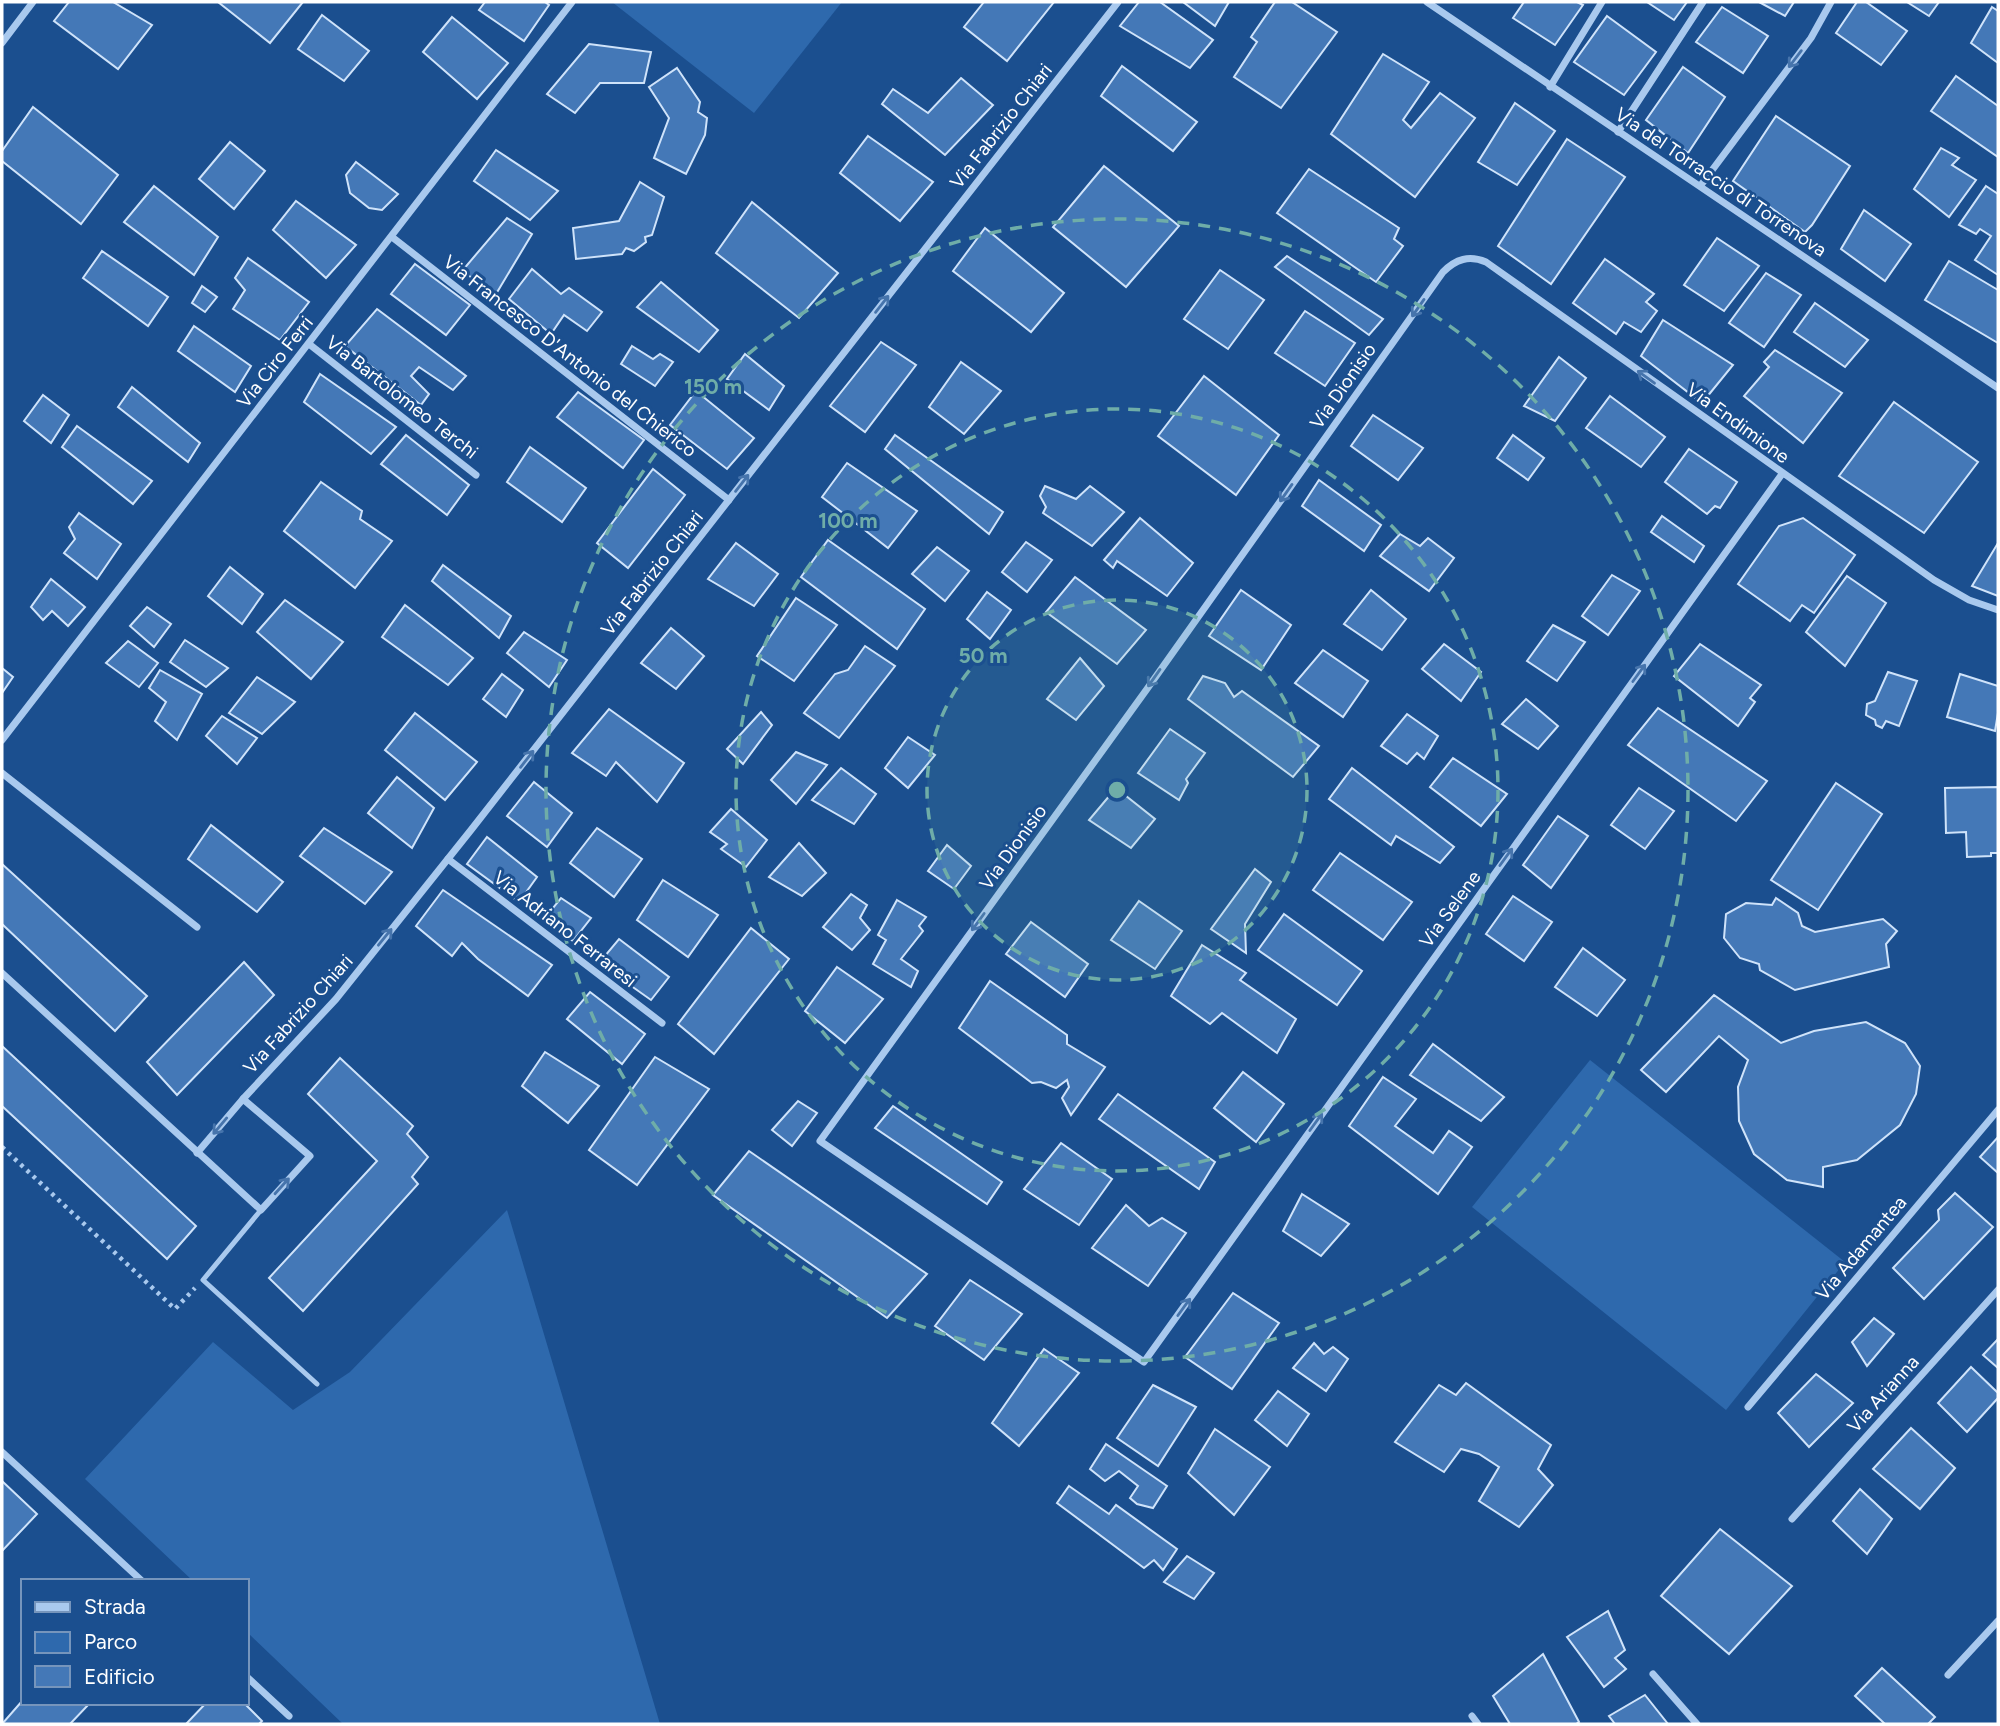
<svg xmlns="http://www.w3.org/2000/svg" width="2000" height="1726" font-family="Figtree,sans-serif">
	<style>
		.green { fill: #2e69ad }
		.building { fill: #4478b7; stroke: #cfe3fa; stroke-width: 2 }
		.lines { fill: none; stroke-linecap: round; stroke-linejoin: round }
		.path { stroke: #a9c9ee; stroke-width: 4.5; stroke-dasharray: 3.5 5; stroke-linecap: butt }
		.service { stroke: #a9c9ee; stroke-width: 5 }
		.minor { stroke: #a9c9ee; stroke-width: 7 }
		.oneway { stroke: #4674ac }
		.ring { fill: none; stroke: #6fada8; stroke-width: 3.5; stroke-dasharray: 12 9 }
		.labels { text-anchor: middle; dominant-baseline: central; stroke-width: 6; stroke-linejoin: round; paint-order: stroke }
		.street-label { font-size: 19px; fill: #fff; stroke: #1b4f8f }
		.centre { fill: #6fada8; stroke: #1b4f8f; stroke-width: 3.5 }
		.ring-label { font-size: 21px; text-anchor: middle; font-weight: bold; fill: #6fada8; stroke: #1b4f8f; stroke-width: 6; stroke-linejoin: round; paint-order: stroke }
	</style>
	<rect width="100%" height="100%" fill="#1b4f8f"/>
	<!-- green -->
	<g class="green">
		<path d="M612,2h230l-88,111z"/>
		<path d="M1590,1060l255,202 -119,148 -254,-203z"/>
		<path d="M507,1210l153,514h-317l-96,-92v-51h-54l-108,-102 128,-137 80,68 57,-38z"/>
	</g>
	<!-- building -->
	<g class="building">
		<path d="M69,2h44l39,23 -34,44 -64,-48z"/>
		<path d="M218,2h85l-33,41z"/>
		<path d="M485,2h60l4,3 -25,36 -45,-31z"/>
		<path d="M984,2h70l-47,59 -43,-34z"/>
		<path d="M1139,2h21l53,38 -23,28 -70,-42z"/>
		<path d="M1183,2h46l-14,24z"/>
		<path d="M1275,2h17l45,30 -56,76 -47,-31 23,-35 -6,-5z"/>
		<path d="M1524,2h53l6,3 -28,40 -42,-27z"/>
		<path d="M1647,2h40l-13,18z"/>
		<path d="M1759,2h35l-9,14z"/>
		<path d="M1857,2h9l41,29 -26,34 -45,-32z"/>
		<path d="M1907,2h32l-10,14z"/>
		<path d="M1722,7l46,29 -25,37 -47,-31z"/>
		<path d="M1992,7l6,4v52l-27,-20z"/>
		<path d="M322,15l47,36 -25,30 -46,-32z"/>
		<path d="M1607,16l49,36 -32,43 -50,-33z"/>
		<path d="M452,17l56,46 -31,36 -54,-47z"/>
		<path d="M589,44l62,8 -7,31h-44l-25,30 -28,-19z"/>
		<path d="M1383,54l46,28 -26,38 8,8 29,-35 35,25 -60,79 -84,-63z"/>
		<path d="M1122,66l75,56 -24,29 -72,-55z"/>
		<path d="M1683,67l42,30 -37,56 -42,-33z"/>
		<path d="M677,68l23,34 -2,10 9,6 -2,17 -19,39 -32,-16 15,-40 -20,-31z"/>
		<path d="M1956,76l42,30v51l-67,-46z"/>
		<path d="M961,78l32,27 -48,50 -63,-51 11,-15 35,24z"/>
		<path d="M1515,103l40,28 -38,54 -39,-23z"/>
		<path d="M33,107l85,68 -37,49 -79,-63v-10z"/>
		<path d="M1776,116l74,50 -38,59 -7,7 -72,-51z"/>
		<path d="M868,136l65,46 -33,39 -60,-48z"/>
		<path d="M1567,139l58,38 -74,107 -53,-38z"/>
		<path d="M230,142l35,29 -31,38 -35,-30z"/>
		<path d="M1941,148l18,10 -7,7 24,15 -27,37 -35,-28z"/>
		<path d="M496,150l62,41 -28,29 -56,-39z"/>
		<path d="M356,162l42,32 -16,16 -13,-2 -19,-15 -4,-18z"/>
		<path d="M1104,166l75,60 -53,61 -73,-60z"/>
		<path d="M1309,169l90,59 -5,11 9,7 -27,36 -99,-69z"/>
		<path d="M640,182l24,15 -12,38 -7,2 1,5 -12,9 -8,-3 -4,6 -46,5 -3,-31 46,-7z"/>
		<path d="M154,186l64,51 -24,38 -70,-53z"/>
		<path d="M1986,186l12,8v81l-23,-15 16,-24 -11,-7 -4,5 -17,-9z"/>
		<path d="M296,201l60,44 -30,33 -53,-48z"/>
		<path d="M752,202l86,71 -39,45 -83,-65z"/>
		<path d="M1864,210l47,34 -26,37 -44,-32z"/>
		<path d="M507,218l25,16 -36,60 -34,-23z"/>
		<path d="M985,228l79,65 -33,39 -78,-61z"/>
		<path d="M1717,238l42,28 -35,45 -40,-26z"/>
		<path d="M102,251l66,46 -20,29 -65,-48z"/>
		<path d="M1287,256l96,63 -14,16 -94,-68z"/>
		<path d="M248,258l61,44 -29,38 -47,-31 12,-19 -10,-12z"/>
		<path d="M1605,259l49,35 -8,8 11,9 -16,21 -17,-10 -8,12 -43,-31z"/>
		<path d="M1949,261l49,29v53l-73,-43z"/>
		<path d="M415,264l55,41 -24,30 -55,-41z"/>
		<path d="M532,269l29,25 8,-6 33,24 -15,19 -23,-16 -13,19 -42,-35z"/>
		<path d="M1220,270l44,30 -36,49 -44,-30z"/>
		<path d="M1766,273l35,22 -37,52 -35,-24z"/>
		<path d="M661,282l57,48 -19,22 -62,-45z"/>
		<path d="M202,286l15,11 -12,15 -13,-9z"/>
		<path d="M1815,303l53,37 -23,27 -51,-35z"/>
		<path d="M377,309l89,67 -13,14 -34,-23 -8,9 18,18 -8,11 -76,-59z"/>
		<path d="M1305,311l50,32 -30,43 -50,-33z"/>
		<path d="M1663,320l70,45 -31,38 -61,-47z"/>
		<path d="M194,326l57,40 -16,26 -57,-41z"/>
		<path d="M881,342l35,23 -51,67 -35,-26z"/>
		<path d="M632,346l21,13 7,-5 13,8 -18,24 -34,-22z"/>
		<path d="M1775,350l67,43 -39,50 -59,-47 25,-29 -5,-5z"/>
		<path d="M745,354l39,32 -15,24 -42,-31z"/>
		<path d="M1559,357l27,21 -31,43 -31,-15z"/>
		<path d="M961,362l40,29 -37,43 -35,-27z"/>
		<path d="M320,374l76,53 -25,27 -67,-52z"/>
		<path d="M1204,376l75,59 -43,60 -78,-59z"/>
		<path d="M132,387l68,56 -12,19 -70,-55z"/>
		<path d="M696,391l58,47 -27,31 -57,-44z"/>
		<path d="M578,392l66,48 -21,28 -66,-51z"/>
		<path d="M43,395l26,20 -18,28 -27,-22z"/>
		<path d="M1610,396l55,41 -24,30 -55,-39z"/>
		<path d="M1894,402l84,60 -54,71 -85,-57z"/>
		<path d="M1373,415l50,33 -25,32 -47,-34z"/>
		<path d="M77,426l75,55 -19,23 -71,-57z"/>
		<path d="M406,435l63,50 -22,30 -66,-51z"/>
		<path d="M895,435l108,77 -14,22 -104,-85z"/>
		<path d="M1513,435l31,23 -16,22 -31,-22z"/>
		<path d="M530,447l56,41 -24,34 -55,-40z"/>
		<path d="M1689,449l48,33 -17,26 -5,-2 -8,8 -42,-32z"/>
		<path d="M847,463l70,48 -29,37 -66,-51z"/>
		<path d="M653,469l32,26 -57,73 -31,-25z"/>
		<path d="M1319,480l62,45 -17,26 -62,-45z"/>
		<path d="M321,482l41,29 -2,8 32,22 -37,47 -71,-57z"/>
		<path d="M1045,486l31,13 14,-13 34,26 -32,34 -49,-33 3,-6 -6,-11z"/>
		<path d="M79,513l42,31 -24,35 -33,-26 11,-14 -6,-12z"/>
		<path d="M1662,516l42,30 -10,16 -43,-30z"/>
		<path d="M1140,518l53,45 -26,33 -50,-35 -4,7 -9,-8z"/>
		<path d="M1803,518l52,37 -41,58 -12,-8 -12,16 -52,-37 41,-58z"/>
		<path d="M1400,534l20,12 8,-8 26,20 -25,33 -49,-35z"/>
		<path d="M828,540l97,69 -28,40 -96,-72z"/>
		<path d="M1026,542l26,18 -25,32 -25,-20z"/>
		<path d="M736,543l42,31 -24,32 -46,-27z"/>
		<path d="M1998,543v53l-26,-10z"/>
		<path d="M937,547l32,24 -24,30 -33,-27z"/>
		<path d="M443,565l68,51 -12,22 -67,-57z"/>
		<path d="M230,567l33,27 -21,30 -34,-28z"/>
		<path d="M1612,575l28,16 -32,44 -26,-19z"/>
		<path d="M1847,576l39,27 -41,63 -39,-34z"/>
		<path d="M1075,577l71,53 -29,34 -71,-52z"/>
		<path d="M51,579l34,28 -17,19 -16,-15 -9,9 -12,-13z"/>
		<path d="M1241,590l50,35 -30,45 -52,-34z"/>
		<path d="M1371,590l35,29 -24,31 -38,-26z"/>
		<path d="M987,592l24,18 -21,29 -23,-20z"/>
		<path d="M796,598l41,27 -43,56 -37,-25z"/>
		<path d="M285,600l58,42 -32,37 -54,-47z"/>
		<path d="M405,605l68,53 -25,27 -66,-48z"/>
		<path d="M147,607l24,17 -17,23 -24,-21z"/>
		<path d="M1553,625l32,17 -28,39 -30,-20z"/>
		<path d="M671,628l33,28 -28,33 -35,-26z"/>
		<path d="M524,632l43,28 -18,27 -42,-34z"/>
		<path d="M185,640l43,28 -22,19 -36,-25z"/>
		<path d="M128,641l30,22 -19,24 -33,-24z"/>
		<path d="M1444,644l37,28 -20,29 -39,-32z"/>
		<path d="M1700,644l61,41 -11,13 5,4 -17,24 -64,-50z"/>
		<path d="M865,646l30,20 -56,72 -35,-25 31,-39 13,-4z"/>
		<path d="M1323,650l45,31 -25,36 -48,-34z"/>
		<path d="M1080,658l24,28 -28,34 -29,-21z"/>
		<path d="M2,668l11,9 -11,16z"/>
		<path d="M160,670l42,24 -25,46 -22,-19 11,-19 -17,-14z"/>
		<path d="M1888,672l29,9 -18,45 -13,-5 -4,7 -6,-3 -1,-5 -9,-5 1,-11 8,-3z"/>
		<path d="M502,674l21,16 -17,27 -23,-18z"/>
		<path d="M1960,674l38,12v27l-3,18 -48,-14z"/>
		<path d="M1203,676l22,7 9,14 8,-6 77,55 -26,31 -105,-78z"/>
		<path d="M257,677l38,25 -33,32 -33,-21z"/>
		<path d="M1526,699l32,27 -20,23 -36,-25z"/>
		<path d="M1658,708l109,73 -31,40 -108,-76z"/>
		<path d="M609,709l75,54 -27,39 -41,-40 -10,14 -34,-23z"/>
		<path d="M761,712l11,13 -29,39 -16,-15z"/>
		<path d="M415,713l62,49 -32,38 -60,-50z"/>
		<path d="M1407,714l31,22 -14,23 -7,-6 -10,11 -26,-18z"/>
		<path d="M222,716l35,22 -20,26 -31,-28z"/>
		<path d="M1170,729l35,24 -19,26 2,4 -9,17 -41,-27z"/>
		<path d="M908,737l27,18 -27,33 -23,-20z"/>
		<path d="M796,752l31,13 -31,39 -25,-24z"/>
		<path d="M1453,758l54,36 -26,32 -51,-39z"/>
		<path d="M841,768l35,26 -22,30 -42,-24z"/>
		<path d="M1352,768l102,79 -14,16 -44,-27 -5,9 -62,-46z"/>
		<path d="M397,777l37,31 -22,40 -44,-35z"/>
		<path d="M534,782l38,31 -25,34 -40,-31z"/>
		<path d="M1836,783l46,31 -64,96 -47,-30z"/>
		<path d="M1998,787v66h-7v3l-24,1 -1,-25 -20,1 -1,-45z"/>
		<path d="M1116,788l39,31 -24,29 -42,-28z"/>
		<path d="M1639,788l35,23 -29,38 -34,-24z"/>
		<path d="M731,809l36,31 -21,27 -25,-18 6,-5 -17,-12z"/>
		<path d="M1558,816l30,20 -37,52 -28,-23z"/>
		<path d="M211,825l72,57 -26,30 -69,-53z"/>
		<path d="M324,828l68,44 -27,32 -65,-48z"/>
		<path d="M597,828l45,31 -28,38 -44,-34z"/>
		<path d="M487,837l50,40 -18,25 -52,-38z"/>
		<path d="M799,843l27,30 -24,23 -33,-19z"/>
		<path d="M947,845l24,21 -17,23 -26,-18z"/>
		<path d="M1340,853l72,49 -29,38 -70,-50z"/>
		<path d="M2,864l145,132 -32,35 -113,-107z"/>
		<path d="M1255,869l16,13 -26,42 1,29 -35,-24z"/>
		<path d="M663,880l55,35 -30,42 -51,-37z"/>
		<path d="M443,890l109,75 -24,31 -50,-37 -16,-16 -10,13 -36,-30z"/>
		<path d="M851,894l16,11 -7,13 10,12 -18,20 -29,-23z"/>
		<path d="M1513,896l39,26 -28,39 -38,-27z"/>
		<path d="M561,898l30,20 -18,23 -29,-22z"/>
		<path d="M1776,898l22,15 4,13 13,6 68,-13 14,12 -11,13 3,23 -94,23 -35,-20 -1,-6 -19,-6 -16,-20 2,-24 20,-11 26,2z"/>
		<path d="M897,900l29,17 -7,9 4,5 -22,28 17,12 -7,16 -38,-23 13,-24 -8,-5z"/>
		<path d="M1139,901l43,30 -27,38 -44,-29z"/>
		<path d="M1284,914l78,57 -25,34 -79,-55z"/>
		<path d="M1031,922l57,42 -23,33 -59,-43z"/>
		<path d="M751,928l38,31 -75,95 -36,-30z"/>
		<path d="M619,939l50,38 -18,23 -52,-37z"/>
		<path d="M1202,945l44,28 -6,7 56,39 -19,34 -55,-40 -12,11 -39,-28z"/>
		<path d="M1583,948l42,32 -28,36 -42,-29z"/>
		<path d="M244,962l30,33 -97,100 -30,-33z"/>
		<path d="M837,967l46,32 -38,44 -40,-32z"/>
		<path d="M990,981l77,54v9l38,23 -34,48 -9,-17 7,-11 -2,-7 -11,8 -15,-6 -9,1 -73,-55z"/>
		<path d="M590,992l55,42 -23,30 -55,-45z"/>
		<path d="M1714,995l67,48 33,-12 52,-9 39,21 15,23 -4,28 -16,31 -43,35 -34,7v20l-36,-7 -33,-26 -15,-33 -1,-34 10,-27 -29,-24 -53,56 -25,-22z"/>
		<path d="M1433,1044l71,53 -23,24 -71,-46z"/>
		<path d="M2,1046l194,180 -29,33 -165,-153z"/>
		<path d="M545,1052l54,34 -31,37 -46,-37z"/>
		<path d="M655,1057l54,32 -72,96 -48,-35z"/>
		<path d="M340,1058l73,68 -6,8 21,23 -16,20 6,7 -115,127 -34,-33 108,-117 -69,-67z"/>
		<path d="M1243,1072l41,32 -28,38 -42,-34z"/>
		<path d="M1383,1077l33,22 -21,27 38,27 16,-22 23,16 -34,47 -89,-68z"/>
		<path d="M1118,1094l97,68 -16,27 -100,-70z"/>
		<path d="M798,1101l19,12 -25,33 -20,-16z"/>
		<path d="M893,1106l109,76 -15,22 -112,-76z"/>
		<path d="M1998,1137v36l-18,-16z"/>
		<path d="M1061,1143l51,36 -33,46 -55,-36z"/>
		<path d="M749,1151l178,123 -40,44 -174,-123z"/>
		<path d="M1955,1193l38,34 -69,72 -31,-31 46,-48 -1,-10z"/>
		<path d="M1302,1194l47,30 -28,32 -38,-25z"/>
		<path d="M1126,1205l23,21 13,-8 24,15 -38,53 -56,-38z"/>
		<path d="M970,1280l52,34 -38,46 -49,-34z"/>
		<path d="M1233,1293l46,30 -47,66 -47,-32z"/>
		<path d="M1874,1318l20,16 -27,32 -15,-24z"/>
		<path d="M1998,1339v29l-15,-13z"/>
		<path d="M1314,1343l10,11 9,-7 15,12 -22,32 -33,-23z"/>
		<path d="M1044,1349l35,24 -60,73 -27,-23z"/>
		<path d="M1971,1367l27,26v5l-31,34 -29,-29z"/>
		<path d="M1816,1374l37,29 -44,44 -31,-34z"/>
		<path d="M1466,1383l85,62 -13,24 15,16 -34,42 -40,-26 20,-34 -20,-13 -18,-5 -17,23 -49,-30 44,-57 17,10z"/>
		<path d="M1153,1385l43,22 -38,59 -41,-28z"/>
		<path d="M1278,1391l31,23 -22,32 -32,-26z"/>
		<path d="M1911,1428l44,40 -35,41 -47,-40z"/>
		<path d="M1215,1429l55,38 -36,48 -46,-42z"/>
		<path d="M1106,1444l61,42 -14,22 -16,-4 -7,-6 8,-12 -19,-15 -14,10 -15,-12z"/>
		<path d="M2,1481l35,33 -35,37z"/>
		<path d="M1069,1486l40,28 7,-9 61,44 -14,21 -9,-10 -10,8 -87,-65z"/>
		<path d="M1860,1489l32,30 -25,35 -34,-33z"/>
		<path d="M1720,1529l72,57 -63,68 -68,-58z"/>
		<path d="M1187,1556l27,17 -20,26 -30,-17z"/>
		<path d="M1608,1611l17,39 -10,8 11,11 -22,18 -37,-50z"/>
		<path d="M1543,1654l36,68 -3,2h-66l-17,-28z"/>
		<path d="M1882,1668l53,49 -7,7h-43l-30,-28z"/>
		<path d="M1645,1695l23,29h-53l-6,-8z"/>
		<path d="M23,1700v3h67l-20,21h-68z"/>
		<path d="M206,1703h38l18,18 -3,3h-73z"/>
	</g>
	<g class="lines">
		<!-- path -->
		<path class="path" d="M2,1147l173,162 20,-21"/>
		<!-- service -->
		<path class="service" d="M261,1210l-58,70 114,104"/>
		<!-- minor -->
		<g class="minor">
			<path d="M1427,2l571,386"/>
			<path d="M2,43l31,-41"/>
			<path d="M1550,87l52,-85"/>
			<path d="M1618,132l85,-130"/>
			<path d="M1701,185l110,-147 20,-36"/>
			<path d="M392,237l337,263"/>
			<path d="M309,344l167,131"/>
			<path d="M1782,474l-638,888 -324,-221 327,-452 296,-417c13,-13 26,-17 43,-10l448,318 35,20 29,10"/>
			<path d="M2,740l570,-738"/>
			<path d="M2,773l195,154"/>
			<path d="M448,859l214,164"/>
			<path d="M2,973l259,237 49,-54 -67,-57"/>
			<path d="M197,1153l46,-54 93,-100 135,-169 647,-828"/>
			<path d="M1748,1407l250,-297"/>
			<path d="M2,1452l140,129"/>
			<path d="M1792,1519l206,-229"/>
			<path d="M1653,1674l44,50"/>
			<path d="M1948,1675l50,-54"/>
			<path d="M247,1677l42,39"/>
			<path d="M1472,1716l6,8"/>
		</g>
	</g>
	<!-- one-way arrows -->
	<defs><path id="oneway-shaft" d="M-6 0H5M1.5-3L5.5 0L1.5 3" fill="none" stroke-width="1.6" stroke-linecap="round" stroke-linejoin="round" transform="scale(1.75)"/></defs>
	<g class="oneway">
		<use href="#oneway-shaft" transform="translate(1795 59) rotate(127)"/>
		<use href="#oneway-shaft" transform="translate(882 304) rotate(-52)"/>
		<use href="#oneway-shaft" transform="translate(1418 308) rotate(125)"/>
		<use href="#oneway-shaft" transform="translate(1646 377) rotate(-144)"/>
		<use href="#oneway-shaft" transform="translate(742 483) rotate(-52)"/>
		<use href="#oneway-shaft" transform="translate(1286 493) rotate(125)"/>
		<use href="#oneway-shaft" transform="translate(1639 673) rotate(-54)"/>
		<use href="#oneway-shaft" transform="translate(1154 678) rotate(125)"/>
		<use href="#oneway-shaft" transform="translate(527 759) rotate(-52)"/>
		<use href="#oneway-shaft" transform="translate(1506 857) rotate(-54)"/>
		<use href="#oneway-shaft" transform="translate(978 922) rotate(126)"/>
		<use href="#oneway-shaft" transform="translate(385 937) rotate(-51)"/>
		<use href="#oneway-shaft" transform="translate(1316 1122) rotate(-54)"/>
		<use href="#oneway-shaft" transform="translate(220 1126) rotate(130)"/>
		<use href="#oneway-shaft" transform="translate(282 1186) rotate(-48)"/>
		<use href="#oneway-shaft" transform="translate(1184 1307) rotate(-54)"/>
	</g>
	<!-- distance rings -->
	<circle cx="1117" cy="790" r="190" fill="#6fada8" fill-opacity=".12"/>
	<g class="ring">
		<circle cx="1117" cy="790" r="190"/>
		<circle cx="1117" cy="790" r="381"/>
		<circle cx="1117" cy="790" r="571"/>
	</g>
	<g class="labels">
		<!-- street labels -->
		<g class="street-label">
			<text transform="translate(1001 126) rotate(-52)">Via Fabrizio Chiari</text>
			<text transform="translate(1721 182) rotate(34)">Via del Torraccio di Torrenova</text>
			<text transform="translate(570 356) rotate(38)">Via Francesco D'Antonio del Chierico</text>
			<text transform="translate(275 362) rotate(-52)">Via Ciro Ferri</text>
			<text transform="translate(1343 386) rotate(-55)">Via Dionisio</text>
			<text transform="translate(402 397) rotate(38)">Via Bartolomeo Terchi</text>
			<text transform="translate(1738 423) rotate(36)">Via Endimione</text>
			<text transform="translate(652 573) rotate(-52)">Via Fabrizio Chiari</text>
			<text transform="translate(1013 847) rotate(-54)">Via Dionisio</text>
			<text transform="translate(1450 909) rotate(-54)">Via Selene</text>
			<text transform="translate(565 929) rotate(38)">Via Adriano Ferraresi</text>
			<text transform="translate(298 1014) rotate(-48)">Via Fabrizio Chiari</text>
			<text transform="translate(1861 1248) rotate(-50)">Via Adamantea</text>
			<text transform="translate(1883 1394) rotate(-48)">Via Arianna</text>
		</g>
	</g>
	<circle cx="1117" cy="790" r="10" class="centre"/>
	<g class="ring-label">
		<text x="713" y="394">150 m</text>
		<text x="848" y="528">100 m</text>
		<text x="983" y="663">50 m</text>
	</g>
	<!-- border -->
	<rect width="2000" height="1726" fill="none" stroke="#ffffff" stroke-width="7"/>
	<!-- legend -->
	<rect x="21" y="1579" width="228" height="126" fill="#1b4f8f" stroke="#7695bc" stroke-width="2"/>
	<rect x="35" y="1602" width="35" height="10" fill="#a9c9ee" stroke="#7695bc" stroke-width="2"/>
	<text x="84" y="1614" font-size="21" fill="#ffffff">Strada</text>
	<rect x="35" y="1632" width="35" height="21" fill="#2e69ad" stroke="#7695bc" stroke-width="2"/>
	<text x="84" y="1649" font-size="21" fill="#ffffff">Parco</text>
	<rect x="35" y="1666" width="35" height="21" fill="#4478b7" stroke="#7695bc" stroke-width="2"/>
	<text x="84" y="1684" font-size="21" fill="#ffffff">Edificio</text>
</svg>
